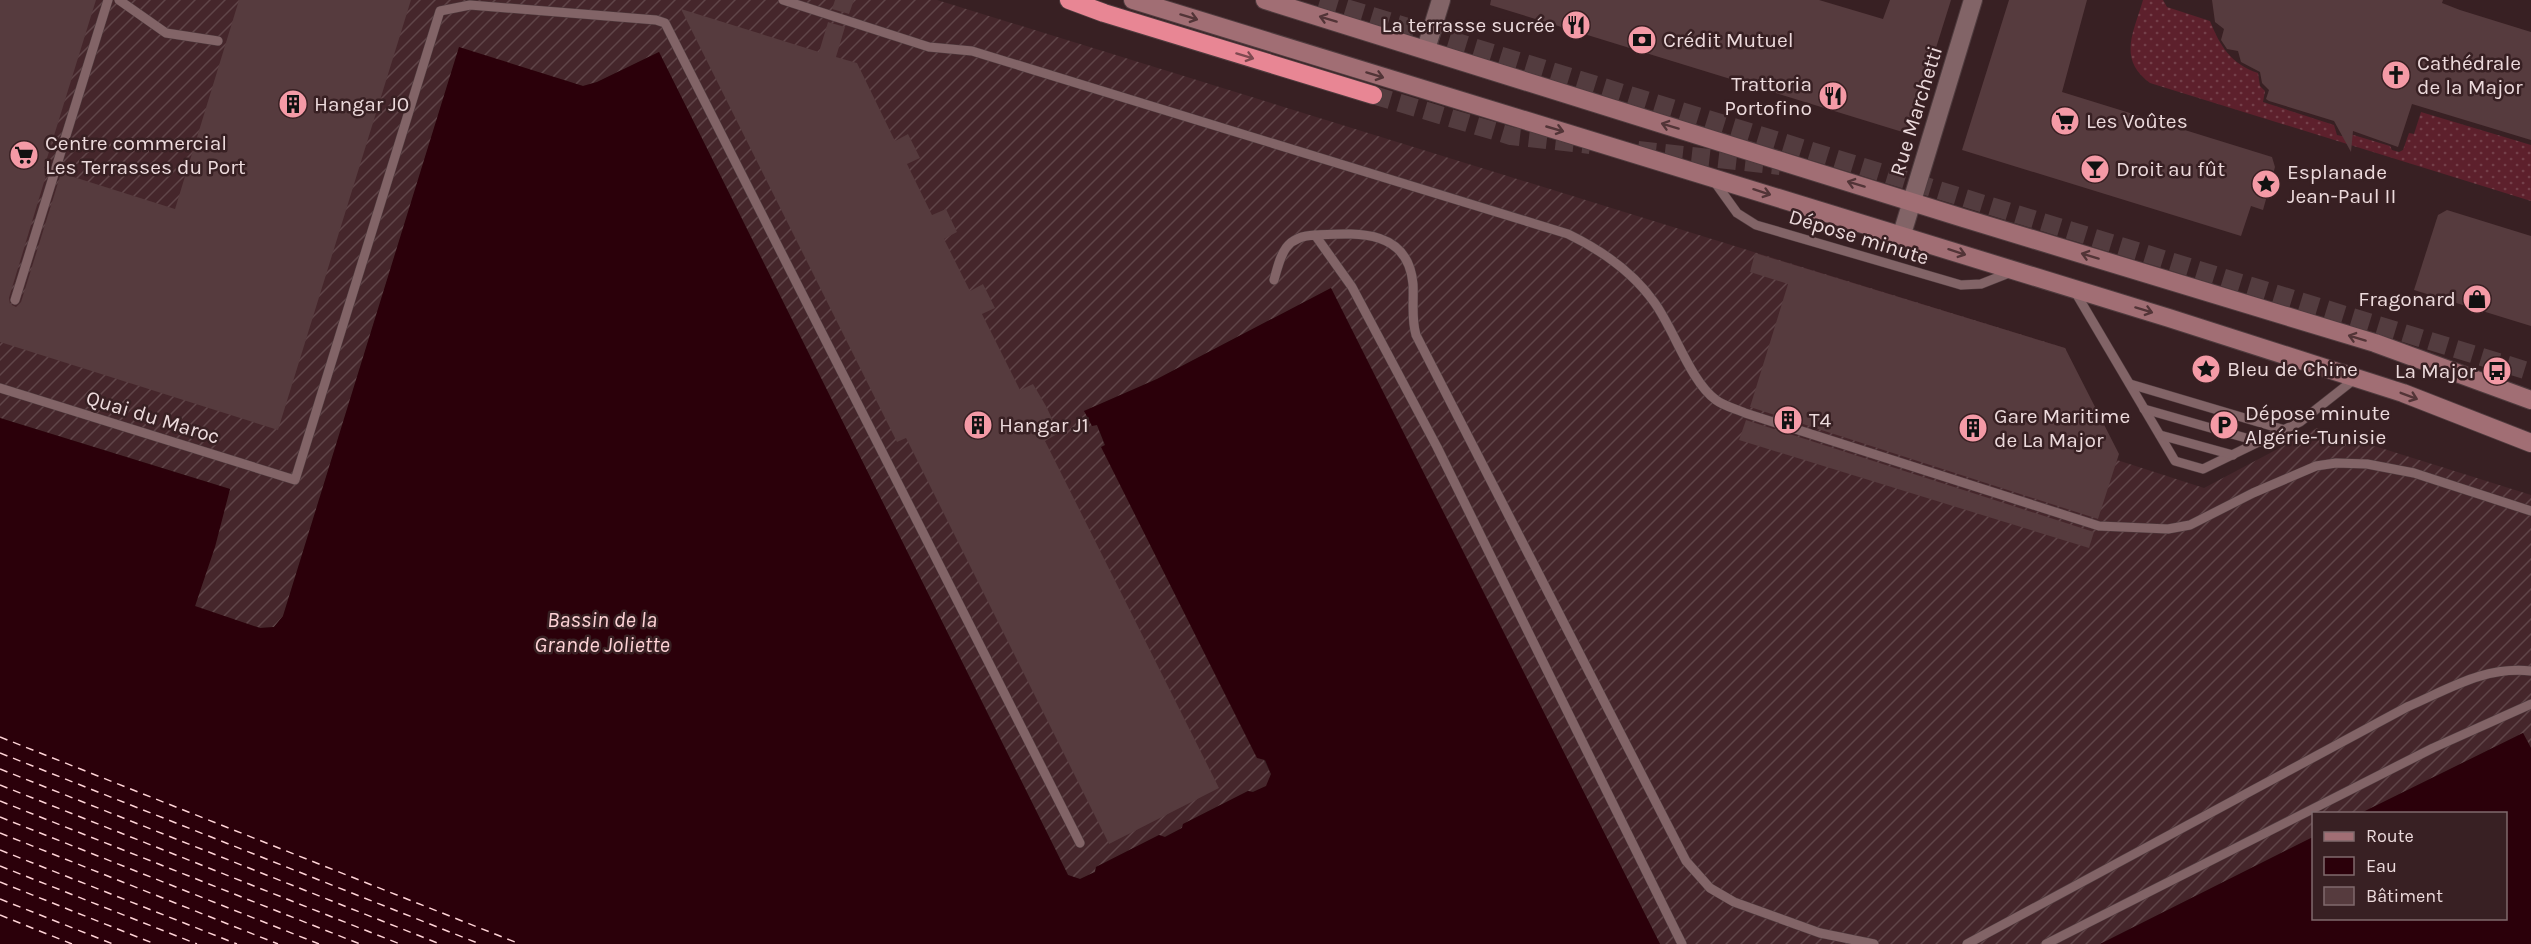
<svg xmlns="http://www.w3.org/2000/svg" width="2531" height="944" font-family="Karla,sans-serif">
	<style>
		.industrial { fill: url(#industrial-furrows) }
		.grass { fill: url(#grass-dots) }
		.water { fill: #2b000a }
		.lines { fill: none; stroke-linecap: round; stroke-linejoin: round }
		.ferry { stroke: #fed2d6; stroke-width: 1.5; stroke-dasharray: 8 6; stroke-linecap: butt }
		.building { fill: #563b3e }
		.highway-tunnel { stroke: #533c3f; stroke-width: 18; stroke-dasharray: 18 9; stroke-linecap: butt }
		.lane-casing { stroke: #4f3b3e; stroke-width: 10 }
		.street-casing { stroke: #4f3b3e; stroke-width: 20 }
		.secondary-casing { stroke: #4f3b3e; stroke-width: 20 }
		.highway-casing { stroke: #4f3b3e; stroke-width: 20 }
		.lane { stroke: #826467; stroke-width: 9 }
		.street { stroke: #826467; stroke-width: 18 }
		.secondary { stroke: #a16e74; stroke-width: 18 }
		.highway { stroke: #e88694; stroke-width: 18 }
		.oneway { stroke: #523437 }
		.oneway2 { stroke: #7e4950 }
		.labels { text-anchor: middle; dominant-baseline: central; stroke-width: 5; stroke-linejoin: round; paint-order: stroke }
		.poi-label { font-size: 21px; fill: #ecdadc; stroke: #382023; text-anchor: start }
		.street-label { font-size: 21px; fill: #ecdadc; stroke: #382023 }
		.water-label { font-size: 22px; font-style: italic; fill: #fed2d6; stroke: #382023 }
	</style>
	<defs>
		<pattern id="industrial-furrows" width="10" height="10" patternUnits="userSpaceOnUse" patternTransform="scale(1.5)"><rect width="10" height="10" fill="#45262b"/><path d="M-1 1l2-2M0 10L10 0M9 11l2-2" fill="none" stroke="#604549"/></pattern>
		<pattern id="grass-dots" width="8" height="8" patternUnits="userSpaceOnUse" patternTransform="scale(1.5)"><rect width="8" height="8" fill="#5d202c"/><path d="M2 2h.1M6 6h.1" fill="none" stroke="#74404a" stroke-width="1.8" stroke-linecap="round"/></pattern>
	</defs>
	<rect width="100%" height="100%" fill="#382023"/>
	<!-- industrial -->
	<path class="industrial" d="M0,0h937l1128,348 52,112 87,28 113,-60 214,67v253l-8,-15 -162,80 -47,1 -1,23 -213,107h-440l-329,-656 -174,91 -73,32 13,14 8,21 -3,1 169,327 -4,12 -15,6 -4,-1 -65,33 -1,4 -18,9 -5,-2 -63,32 -1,5 -15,7 -12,-4 -409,-823 -62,30 -14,4 -124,-38 -176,568 -9,11 -14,1 -65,-21 35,-118 -230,-71z"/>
	<!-- grass -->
	<path class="grass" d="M2143,0h20l4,7 43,14c10,25 21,43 48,52l2,13 5,5 -2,11 71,23 3,10 9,2 4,-3 40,12 2,4 7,2 4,-2 6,-17 5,1 7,-22 110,33v56l-381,-118c-33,-24 -16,-51 -7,-83z"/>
	<!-- water -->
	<g class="water">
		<path d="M459,47l124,39 14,-4 62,-30 409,823 12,4 15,-7 1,-5 63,-32 6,2 17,-9 1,-4 65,-33 5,1 13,-6 5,-12 -6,-14 -8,-2 -156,-311 4,-2 -8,-20 -5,1 -8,-15 73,-32 174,-91 329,656h-1660v-526l230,71 -15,58 -20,59 65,22 14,-1 9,-11z"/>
		<path d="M2523,733l8,15v196h-431l213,-107 1,81h192v-104l-145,-1z"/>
	</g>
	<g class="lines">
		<!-- ferry -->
		<g class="ferry">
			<path d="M0,737l520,207"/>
			<path d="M0,753l480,191"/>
			<path d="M0,769l440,175"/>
			<path d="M0,785l400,159"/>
			<path d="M0,801l360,143"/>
			<path d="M0,817l319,127"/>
			<path d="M0,833l278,111"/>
			<path d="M0,850l237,94"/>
			<path d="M0,866l197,78"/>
			<path d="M0,882l155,62"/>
			<path d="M0,899l113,45"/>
			<path d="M0,915l72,29"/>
		</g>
	</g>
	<!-- building -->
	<g class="building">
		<path d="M0,0h96l-52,168 4,1 -39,129 1,6 6,3 5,-5 40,-129 114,36 64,-209h172l-133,430 -278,-88z"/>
		<path d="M835,0h19l-5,14 -17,-5z"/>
		<path d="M1491,0h328l64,19 7,-19h61l-42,134 -419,-129z"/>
		<path d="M2009,0h78l-25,92 210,65 3,10 -12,43 -12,-4 -10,30 -279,-86z"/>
		<path d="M2212,0h231l-1,3 18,7 71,22v108l-119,-36 -14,43 -45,-16 -2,21 -17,-31 -65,-20 -3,-2 3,-9 -7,-7 -2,-11 -19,-10 -3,-11 -11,-2 -6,-9 3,-11 -9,-7z"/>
		<path d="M681,9l138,43 9,-30 17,5 -9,30 21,6 38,78 13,-7 12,24 -13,6 25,51 14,-6 11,23 -13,7 26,52 13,-7 12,24 -13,6 38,76 13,-6 13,22 13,27 -14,8 174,347 -110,56 -203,-406 -9,4z"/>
		<path d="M2447,210l84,26v90l-117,-36 24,-75z"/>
		<path d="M1755,253l310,95 54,106 -21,65 -348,-112 38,-123 -38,-12z"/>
		<path d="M1746,420l348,112 -5,16 -350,-108z"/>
	</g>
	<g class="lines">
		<!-- highway-tunnel -->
		<g class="highway-tunnel">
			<path d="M1320,0l1211,372"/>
			<path d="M1373,95l138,41 79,9"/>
			<path d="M1638,150l142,16"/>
		</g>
		<!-- lane casing -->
		<g class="lane-casing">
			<g id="lane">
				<path d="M119,0l47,33 52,8"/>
				<path d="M783,0l146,47 43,4 596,183c33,16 64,37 86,68 20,27 36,79 62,98 8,6 20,9 29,13l354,113 69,3 22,-4 63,-32 63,-27 20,-3 31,1 47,9 117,38"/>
				<path d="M1714,181l23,32 19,12 205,60 20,-1 33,-13"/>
				<path d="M1315,235c41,-2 93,-7 98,49 1,18 -2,34 3,51l270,526 24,27 24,14 86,31 54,11"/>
				<path d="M1274,280c7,-26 11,-44 41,-45l37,52 85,160 245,497"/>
				<path d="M2074,290l101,171 28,8 97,-47 56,-44"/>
				<path d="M15,300l93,-300"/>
				<path d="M2130,384l155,46"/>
				<path d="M0,388l295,92 145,-469 30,-6 186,15 9,3 415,820"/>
				<path d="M2144,409l116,33"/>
				<path d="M2160,435l73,20"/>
				<path d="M1967,944l440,-237c42,-18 77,-41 124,-36"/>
				<path d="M2046,944l387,-196 98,-44"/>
			</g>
		</g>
		<!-- street casing -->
		<g class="street-casing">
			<g id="street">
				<path d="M1426,49l15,-49"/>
				<path d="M1902,234l71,-234"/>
			</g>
		</g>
		<!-- secondary casing -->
		<g class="secondary-casing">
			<g id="secondary">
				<path d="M1133,0l1036,318 234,75 128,50"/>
				<path d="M1265,0l698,218 412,125 156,57"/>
			</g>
		</g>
		<!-- highway casing -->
		<g class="highway-casing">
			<path id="highway" d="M1069,0l35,13 269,82"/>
		</g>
		<!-- lane -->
		<use href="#lane" class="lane"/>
		<!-- street -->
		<use href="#street" class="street"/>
		<!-- secondary -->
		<use href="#secondary" class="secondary"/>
		<!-- highway -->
		<use href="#highway" class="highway"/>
	</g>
	<!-- one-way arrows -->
	<defs><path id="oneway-shaft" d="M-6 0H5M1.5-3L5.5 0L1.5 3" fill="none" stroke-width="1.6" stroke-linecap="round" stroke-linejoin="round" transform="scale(1.5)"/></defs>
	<g class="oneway">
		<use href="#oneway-shaft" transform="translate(1189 17) rotate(17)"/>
		<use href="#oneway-shaft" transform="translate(1328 19) rotate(-163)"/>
		<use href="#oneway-shaft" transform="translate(1375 75) rotate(17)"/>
		<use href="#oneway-shaft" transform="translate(1670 126) rotate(-163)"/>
		<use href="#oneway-shaft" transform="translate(1555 129) rotate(16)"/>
		<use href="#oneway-shaft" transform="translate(1856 184) rotate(-163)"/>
		<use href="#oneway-shaft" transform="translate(1762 192) rotate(18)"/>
		<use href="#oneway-shaft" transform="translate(1957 252) rotate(18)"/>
		<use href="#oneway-shaft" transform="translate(2090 256) rotate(-163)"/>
		<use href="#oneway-shaft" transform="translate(2144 310) rotate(17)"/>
		<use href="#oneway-shaft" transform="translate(2357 338) rotate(-163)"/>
		<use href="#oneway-shaft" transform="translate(2409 396) rotate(21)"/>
	</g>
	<use class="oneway2" href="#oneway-shaft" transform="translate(1245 56) rotate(17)"/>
	<!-- icons -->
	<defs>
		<g id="restaurant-disc" transform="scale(1.5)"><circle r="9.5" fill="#f49aa6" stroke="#382023"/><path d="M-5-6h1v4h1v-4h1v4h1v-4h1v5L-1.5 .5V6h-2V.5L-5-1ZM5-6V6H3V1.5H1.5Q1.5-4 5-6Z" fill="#111"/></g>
		<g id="bank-disc" transform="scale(1.5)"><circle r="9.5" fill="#f49aa6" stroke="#382023"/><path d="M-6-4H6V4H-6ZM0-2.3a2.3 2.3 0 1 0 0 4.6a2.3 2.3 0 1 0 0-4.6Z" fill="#111"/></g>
		<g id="church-disc" transform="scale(1.5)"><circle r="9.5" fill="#f49aa6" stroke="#382023"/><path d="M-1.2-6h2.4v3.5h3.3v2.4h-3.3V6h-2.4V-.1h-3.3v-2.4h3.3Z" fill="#111"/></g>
		<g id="building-disc" transform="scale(1.5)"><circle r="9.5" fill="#f49aa6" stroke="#382023"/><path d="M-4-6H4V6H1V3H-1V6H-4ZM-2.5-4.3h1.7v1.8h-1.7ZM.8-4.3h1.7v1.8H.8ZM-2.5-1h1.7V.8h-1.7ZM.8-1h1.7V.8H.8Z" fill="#111"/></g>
		<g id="supermarket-disc" transform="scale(1.5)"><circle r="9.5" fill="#f49aa6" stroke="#382023"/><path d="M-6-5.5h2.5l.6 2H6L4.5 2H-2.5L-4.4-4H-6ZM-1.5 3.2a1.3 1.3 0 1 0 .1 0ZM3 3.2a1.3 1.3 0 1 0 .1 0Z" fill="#111"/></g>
		<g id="bar-disc" transform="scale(1.5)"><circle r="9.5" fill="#f49aa6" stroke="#382023"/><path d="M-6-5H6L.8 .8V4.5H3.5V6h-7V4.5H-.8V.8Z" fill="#111"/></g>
		<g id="sight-disc" transform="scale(1.5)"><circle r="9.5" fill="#f49aa6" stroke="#382023"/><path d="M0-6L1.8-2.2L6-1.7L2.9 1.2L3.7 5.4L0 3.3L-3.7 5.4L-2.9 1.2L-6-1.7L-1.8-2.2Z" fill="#111"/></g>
		<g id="shop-disc" transform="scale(1.5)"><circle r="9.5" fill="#f49aa6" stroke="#382023"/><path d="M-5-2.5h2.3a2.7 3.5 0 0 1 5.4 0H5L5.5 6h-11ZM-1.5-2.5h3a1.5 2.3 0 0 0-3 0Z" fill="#111"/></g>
		<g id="bus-disc" transform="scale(1.5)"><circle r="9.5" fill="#f49aa6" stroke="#382023"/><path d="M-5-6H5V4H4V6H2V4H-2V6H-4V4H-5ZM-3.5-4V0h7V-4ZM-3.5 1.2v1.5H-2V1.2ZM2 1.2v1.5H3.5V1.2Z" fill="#111"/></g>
		<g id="parking-disc" transform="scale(1.5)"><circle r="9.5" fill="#f49aa6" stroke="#382023"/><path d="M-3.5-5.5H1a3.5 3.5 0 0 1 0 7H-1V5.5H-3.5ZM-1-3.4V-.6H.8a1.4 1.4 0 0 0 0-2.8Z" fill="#111"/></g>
	</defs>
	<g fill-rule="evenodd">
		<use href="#restaurant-disc" x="1576" y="25"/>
		<use href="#bank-disc" x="1642" y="40"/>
		<use href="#church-disc" x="2396" y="75"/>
		<use href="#restaurant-disc" x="1833" y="96"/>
		<use href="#building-disc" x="293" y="104"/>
		<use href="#supermarket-disc" x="2065" y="121"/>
		<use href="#supermarket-disc" x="24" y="155"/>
		<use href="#bar-disc" x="2095" y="169"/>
		<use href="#sight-disc" x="2266" y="184"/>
		<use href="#shop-disc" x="2477" y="299"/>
		<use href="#sight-disc" x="2206" y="369"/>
		<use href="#bus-disc" x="2497" y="371"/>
		<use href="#building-disc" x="1788" y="420"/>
		<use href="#building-disc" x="978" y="425"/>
		<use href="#parking-disc" x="2224" y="425"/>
		<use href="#building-disc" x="1973" y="428"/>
	</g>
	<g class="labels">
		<!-- poi labels -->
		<g class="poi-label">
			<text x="1555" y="25" text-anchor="end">La terrasse sucrée</text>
			<text x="1663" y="40">Crédit Mutuel</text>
			<text x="2417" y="63">Cathédrale<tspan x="2417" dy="24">de la Major</tspan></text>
			<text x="1812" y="84" text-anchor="end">Trattoria<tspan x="1812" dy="24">Portofino</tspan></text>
			<text x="314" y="104">Hangar J0</text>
			<text x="2086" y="121">Les Voûtes</text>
			<text x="45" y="143">Centre commercial<tspan x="45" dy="24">Les Terrasses du Port</tspan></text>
			<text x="2116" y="169">Droit au fût</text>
			<text x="2287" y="172">Esplanade<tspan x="2287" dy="24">Jean-Paul II</tspan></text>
			<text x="2456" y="299" text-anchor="end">Fragonard</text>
			<text x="2227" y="369">Bleu de Chine</text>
			<text x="2476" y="371" text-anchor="end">La Major</text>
			<text x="2245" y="413">Dépose minute<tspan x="2245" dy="24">Algérie-Tunisie</tspan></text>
			<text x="1994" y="416">Gare Maritime<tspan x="1994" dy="24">de La Major</tspan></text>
			<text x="1809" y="420">T4</text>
			<text x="999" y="425">Hangar J1</text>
		</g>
		<!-- street labels -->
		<g class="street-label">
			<text transform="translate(1916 111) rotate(-73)">Rue Marchetti</text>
			<text transform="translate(1859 237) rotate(17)">Dépose minute</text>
			<text transform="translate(153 417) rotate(17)">Quai du Maroc</text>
		</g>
		<!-- water labels -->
		<g class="water-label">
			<text x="602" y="620">Bassin de la<tspan x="602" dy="25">Grande Joliette</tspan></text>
		</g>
	</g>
	<!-- legend -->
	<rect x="2312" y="812" width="195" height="108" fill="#382023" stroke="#806a6d" stroke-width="1.5"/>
	<rect x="2324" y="832" width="30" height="9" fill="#a16e74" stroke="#806a6d" stroke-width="1.5"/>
	<text x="2366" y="842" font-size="18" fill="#ecdadc">Route</text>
	<rect x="2324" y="857" width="30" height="18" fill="#2b000a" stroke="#806a6d" stroke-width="1.5"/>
	<text x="2366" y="872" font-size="18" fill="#ecdadc">Eau</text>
	<rect x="2324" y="887" width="30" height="18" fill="#563b3e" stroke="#806a6d" stroke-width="1.5"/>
	<text x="2366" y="902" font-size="18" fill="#ecdadc">Bâtiment</text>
</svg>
